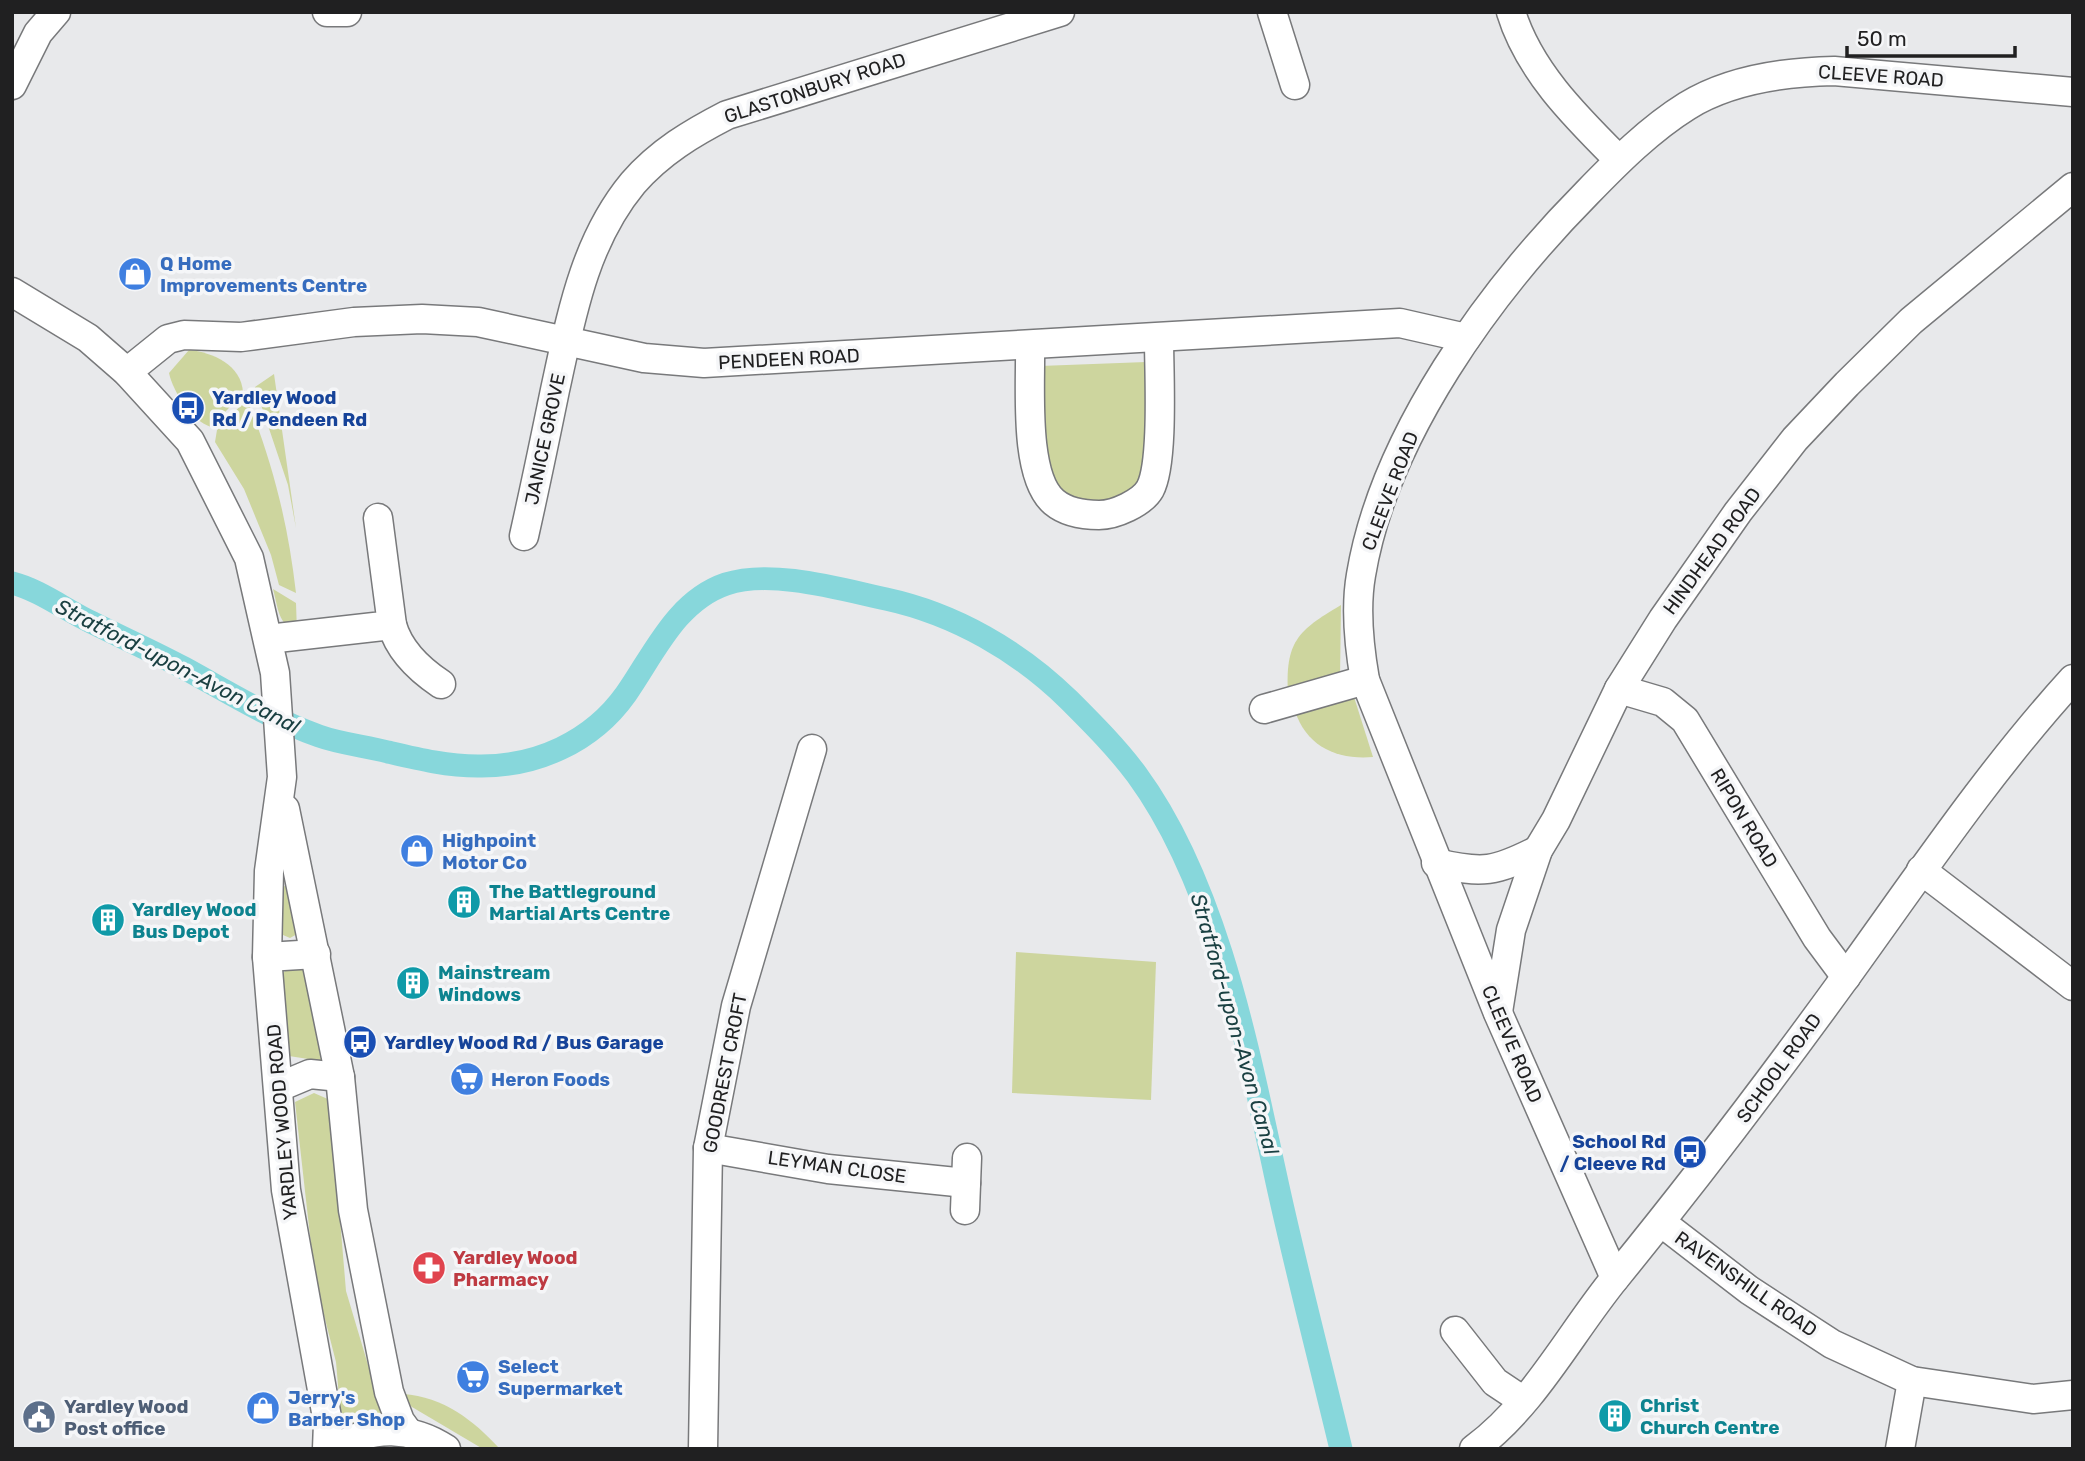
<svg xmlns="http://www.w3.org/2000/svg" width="2085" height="1461" font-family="Rubik,sans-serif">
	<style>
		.green { fill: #cdd59e }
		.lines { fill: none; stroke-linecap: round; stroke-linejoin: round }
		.canal { stroke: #87d7db; stroke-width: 23 }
		.minor-casing { stroke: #78797b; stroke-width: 31 }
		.minor { stroke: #fff; stroke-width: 28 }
		.labels { text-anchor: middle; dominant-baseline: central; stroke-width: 7; stroke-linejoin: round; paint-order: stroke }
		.street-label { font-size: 19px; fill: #202021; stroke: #f5f6f8 }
		.shop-label { font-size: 19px; font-weight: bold; fill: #366cbe; stroke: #f5f6f8; text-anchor: start }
		.transit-label { font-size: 19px; font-weight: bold; fill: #164399; stroke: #f5f6f8; text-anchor: start }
		.culture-label { font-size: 19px; font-weight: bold; fill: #0d838f; stroke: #f5f6f8; text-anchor: start }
		.health-label { font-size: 19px; font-weight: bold; fill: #be3a42; stroke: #f5f6f8; text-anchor: start }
		.service-label { font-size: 19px; font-weight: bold; fill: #4e5e75; stroke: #f5f6f8; text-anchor: start }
		.water-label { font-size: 21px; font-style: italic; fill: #1a4042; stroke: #f5f6f8 }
	</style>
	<rect width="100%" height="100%" fill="#e8e9eb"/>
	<!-- green -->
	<g class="green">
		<path d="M189,350c23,2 53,15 54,43l-32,34c-19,-6 -38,-35 -42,-54z"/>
		<path d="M1146,362l5,101 -15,31 -63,14 -29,-35 -4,-107z"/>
		<path d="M274,374l22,154 -8,-43 -33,-98z"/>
		<path d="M247,399c26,65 41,124 49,194l-17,-8 -8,-30 -27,-66 -29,-47 2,-12z"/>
		<path d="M273,589l23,14 1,29c-19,-7 -19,-25 -24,-43z"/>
		<path d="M1341,605l-1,74 -52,16c-3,-53 9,-64 53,-90z"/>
		<path d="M1354,697l19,60c-36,3 -66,-10 -78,-46z"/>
		<path d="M284,886l6,2 9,45 -9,5 -7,-3 -2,-46z"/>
		<path d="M1016,952l140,10 -5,138 -139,-7z"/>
		<path d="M301,965c22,19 18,68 20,96l-32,-5 -6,-83 6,-6z"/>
		<path d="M314,1093l16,7 16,191 39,131 -43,10 -6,-70 -21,-82 -20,-178z"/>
		<path d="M403,1394c41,3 70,26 97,55h-17l-71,-42 -9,-7z"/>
	</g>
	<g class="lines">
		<!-- canal -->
		<path class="canal" d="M12,583c28,7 55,28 81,40 30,15 61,29 91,45 44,24 87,51 135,68 22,8 47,10 69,16 30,7 59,14 90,14 58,1 114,-24 148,-72 28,-40 50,-93 100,-110 45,-15 114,5 160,15 69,15 133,52 183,101 24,24 48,48 68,75 79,108 110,269 138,398 20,93 44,184 66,276"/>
		<!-- minor casing -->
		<g class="minor-casing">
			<g id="minor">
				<path d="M327,12h20"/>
				<path d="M1272,12l23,73"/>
				<path d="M1511,12c18,59 65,105 108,148"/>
				<path d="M12,85l26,-52 18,-21"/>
				<path d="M12,292l76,46 39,34 63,69 59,117 26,115 7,104 -13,94 -2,86 19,233 42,233 -1,26"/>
				<path d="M1030,346c1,38 -7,130 24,156 12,10 30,13 45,13 16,0 43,-12 51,-26 14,-26 9,-117 9,-150"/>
				<path d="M127,372l41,-33 16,-4 57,2 113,-15 68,-3 56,3 166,36 60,5 696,-40 66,15"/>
				<path d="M524,536c11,-49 21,-97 31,-146 16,-73 29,-148 78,-207 27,-31 59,-50 94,-68l333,-103"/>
				<path d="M392,625c7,25 28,45 49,59"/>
				<path d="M268,639l124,-14 -14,-107"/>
				<path d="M1619,689l44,13 22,18 132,218 29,39"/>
				<path d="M1264,709l101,-29"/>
				<path d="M285,809l55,268 13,133 36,182 11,29 8,11"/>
				<path d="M1436,863c47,11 59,9 102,-13"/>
				<path d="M1921,870l152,116"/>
				<path d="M267,957l49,-3"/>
				<path d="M1498,1012l13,-82 27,-80 18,-30 63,-131 44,-70 75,-107 57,-73 52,-55 64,-63 162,-134"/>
				<path d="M279,1087l31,-13 30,3"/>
				<path d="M708,1148l120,21 138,14"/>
				<path d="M965,1210l2,-52"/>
				<path d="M1662,1223l87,67 83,54 80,37 121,18 40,-4"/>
				<path d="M1615,1278l-117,-265 -133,-333c-6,-34 -10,-71 -4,-105 23,-139 129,-284 226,-382 30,-31 63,-64 100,-87 42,-26 98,-34 147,-35l239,21"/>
				<path d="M1455,1331l40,51 27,18"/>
				<path d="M338,1449c32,-25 75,-22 108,0"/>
				<path d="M703,1449l5,-301 28,-142 76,-257"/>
				<path d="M1474,1449c60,-44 96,-116 142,-172 79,-97 155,-197 229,-299 73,-101 144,-207 228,-299"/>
				<path d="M1900,1449l12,-68"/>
			</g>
		</g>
		<!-- minor -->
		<use href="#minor" class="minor"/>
	</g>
	<!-- icons -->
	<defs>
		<g id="shop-disc" transform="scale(1.75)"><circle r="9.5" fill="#3f7fe0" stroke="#f5f6f8"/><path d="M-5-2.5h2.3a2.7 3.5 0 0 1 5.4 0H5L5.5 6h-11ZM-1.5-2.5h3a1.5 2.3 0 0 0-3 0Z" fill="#fff"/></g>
		<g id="bus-disc" transform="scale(1.75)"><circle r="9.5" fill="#1a4fb4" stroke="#f5f6f8"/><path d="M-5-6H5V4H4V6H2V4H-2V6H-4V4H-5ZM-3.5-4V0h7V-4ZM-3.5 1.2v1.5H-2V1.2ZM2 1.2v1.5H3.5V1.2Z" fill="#fff"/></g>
		<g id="building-disc" transform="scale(1.75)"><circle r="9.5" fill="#0f9aa8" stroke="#f5f6f8"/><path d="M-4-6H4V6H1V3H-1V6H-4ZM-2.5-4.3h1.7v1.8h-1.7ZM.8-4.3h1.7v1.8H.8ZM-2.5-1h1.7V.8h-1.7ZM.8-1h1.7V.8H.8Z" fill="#fff"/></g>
		<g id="supermarket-disc" transform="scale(1.75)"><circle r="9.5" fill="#3f7fe0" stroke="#f5f6f8"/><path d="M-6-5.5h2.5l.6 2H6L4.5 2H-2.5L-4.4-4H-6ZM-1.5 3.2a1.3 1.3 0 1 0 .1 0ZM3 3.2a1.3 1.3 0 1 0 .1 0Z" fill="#fff"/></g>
		<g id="pharmacy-disc" transform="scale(1.75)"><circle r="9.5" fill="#e0444e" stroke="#f5f6f8"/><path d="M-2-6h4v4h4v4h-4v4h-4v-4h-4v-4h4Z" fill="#fff"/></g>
		<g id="civic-disc" transform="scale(1.75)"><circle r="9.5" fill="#5c6f8a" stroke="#f5f6f8"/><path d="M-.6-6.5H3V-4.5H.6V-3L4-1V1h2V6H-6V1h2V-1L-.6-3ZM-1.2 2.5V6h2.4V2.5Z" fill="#fff"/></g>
	</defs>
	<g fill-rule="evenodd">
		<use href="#shop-disc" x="135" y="274"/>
		<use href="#bus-disc" x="188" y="408"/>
		<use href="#shop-disc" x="417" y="851"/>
		<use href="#building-disc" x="464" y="902"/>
		<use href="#building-disc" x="108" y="920"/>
		<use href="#building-disc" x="413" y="983"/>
		<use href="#bus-disc" x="360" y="1042"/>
		<use href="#supermarket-disc" x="467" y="1079"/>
		<use href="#bus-disc" x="1690" y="1152"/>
		<use href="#pharmacy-disc" x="429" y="1268"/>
		<use href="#supermarket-disc" x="473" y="1377"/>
		<use href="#shop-disc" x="263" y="1408"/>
		<use href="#building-disc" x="1615" y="1416"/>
		<use href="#civic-disc" x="39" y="1417"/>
	</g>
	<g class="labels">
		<!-- street labels -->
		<g class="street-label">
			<text transform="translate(1881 76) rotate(4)">CLEEVE ROAD</text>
			<text transform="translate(815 88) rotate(-18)">GLASTONBURY ROAD</text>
			<text transform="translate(789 359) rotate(-3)">PENDEEN ROAD</text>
			<text transform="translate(545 439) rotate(-78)">JANICE GROVE</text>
			<text transform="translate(1390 491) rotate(-69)">CLEEVE ROAD</text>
			<text transform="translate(1712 551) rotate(-54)">HINDHEAD ROAD</text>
			<text transform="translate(1744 818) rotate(59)">RIPON ROAD</text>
			<text transform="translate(1512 1044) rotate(67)">CLEEVE ROAD</text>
			<text transform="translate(1779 1068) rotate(-54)">SCHOOL ROAD</text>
			<text transform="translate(725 1073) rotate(-79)">GOODREST CROFT</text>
			<text transform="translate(282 1122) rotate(-95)">YARDLEY WOOD ROAD</text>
			<text transform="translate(837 1167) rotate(8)">LEYMAN CLOSE</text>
			<text transform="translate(1746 1284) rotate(35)">RAVENSHILL ROAD</text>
		</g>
		<!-- shop labels -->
		<g class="shop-label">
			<text x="160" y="263">Q Home<tspan x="160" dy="22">Improvements Centre</tspan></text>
			<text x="442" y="840">Highpoint<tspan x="442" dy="22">Motor Co</tspan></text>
			<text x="491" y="1079">Heron Foods</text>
			<text x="498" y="1366">Select<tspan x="498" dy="22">Supermarket</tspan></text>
			<text x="288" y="1397">Jerry's<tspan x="288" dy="22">Barber Shop</tspan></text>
		</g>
		<!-- transit labels -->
		<g class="transit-label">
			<text x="212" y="397">Yardley Wood<tspan x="212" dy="22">Rd / Pendeen Rd</tspan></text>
			<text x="384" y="1042">Yardley Wood Rd / Bus Garage</text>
			<text x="1666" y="1141" text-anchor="end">School Rd<tspan x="1666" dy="22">/ Cleeve Rd</tspan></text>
		</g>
		<!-- culture labels -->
		<g class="culture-label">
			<text x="489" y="891">The Battleground<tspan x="489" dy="22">Martial Arts Centre</tspan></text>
			<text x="132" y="909">Yardley Wood<tspan x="132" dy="22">Bus Depot</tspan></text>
			<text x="438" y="972">Mainstream<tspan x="438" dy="22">Windows</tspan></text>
			<text x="1640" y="1405">Christ<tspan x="1640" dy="22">Church Centre</tspan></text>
		</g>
		<!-- health labels -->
		<g class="health-label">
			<text x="453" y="1257">Yardley Wood<tspan x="453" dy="22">Pharmacy</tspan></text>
		</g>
		<!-- service labels -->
		<g class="service-label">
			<text x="64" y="1406">Yardley Wood<tspan x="64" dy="22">Post office</tspan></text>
		</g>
		<!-- water labels -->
		<g class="water-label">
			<text transform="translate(178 666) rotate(27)">Stratford-upon-Avon Canal</text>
			<text transform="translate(1235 1024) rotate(74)">Stratford-upon-Avon Canal</text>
		</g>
	</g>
	<!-- border -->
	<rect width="2085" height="1461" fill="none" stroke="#202021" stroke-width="28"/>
	<!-- scale -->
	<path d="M1847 46v10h168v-10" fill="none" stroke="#202021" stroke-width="3.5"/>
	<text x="1857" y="46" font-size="21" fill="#202021" stroke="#f5f6f8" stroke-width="5" paint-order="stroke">50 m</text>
</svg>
